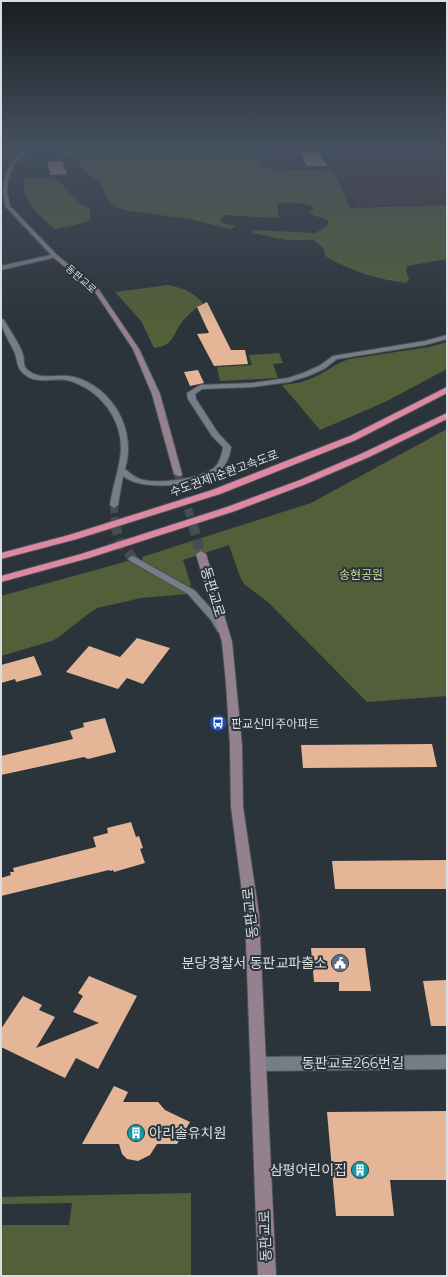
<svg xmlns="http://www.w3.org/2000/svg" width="448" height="1277" font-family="Montserrat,'Noto Sans KR',sans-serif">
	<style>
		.industrial { fill: #48343a }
		.green { fill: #535f38 }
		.building { fill: #e4b597 }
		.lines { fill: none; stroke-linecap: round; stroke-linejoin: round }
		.minor-tunnel-far1 { stroke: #464e54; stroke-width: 8; stroke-dasharray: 8 4; stroke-linecap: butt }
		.minor-tunnel { stroke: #464e54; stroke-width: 10; stroke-dasharray: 10 5; stroke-linecap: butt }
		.secondary-tunnel-far1 { stroke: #464e54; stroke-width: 8; stroke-dasharray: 8 4; stroke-linecap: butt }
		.secondary-tunnel { stroke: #464e54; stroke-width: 10; stroke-dasharray: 10 5; stroke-linecap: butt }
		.minor-casing { stroke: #4c5258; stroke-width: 2 }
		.secondary-casing { stroke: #4c5258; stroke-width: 2 }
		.motorway-casing { stroke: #4c5258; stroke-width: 2 }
		.minor { fill: #757e86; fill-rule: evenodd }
		.secondary { fill: #94818e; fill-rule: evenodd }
		.motorway { fill: #de89a2; fill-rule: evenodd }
		.labels { text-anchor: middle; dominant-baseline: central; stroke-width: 4; stroke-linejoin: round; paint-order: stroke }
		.far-street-label { font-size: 10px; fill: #d9dee2; stroke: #2c343b }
		.street-label { font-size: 12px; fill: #d9dee2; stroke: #2c343b }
		.park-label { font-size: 12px; fill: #c5dc94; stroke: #2c343b }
		.poi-label { font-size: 12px; fill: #d9dee2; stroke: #2c343b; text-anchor: start }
		.near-street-label { font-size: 14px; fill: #d9dee2; stroke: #2c343b }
		.near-poi-label { font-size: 14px; fill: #d9dee2; stroke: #2c343b; text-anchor: end }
	</style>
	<rect width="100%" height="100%" fill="#2c343b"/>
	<!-- industrial -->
	<path class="industrial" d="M265,146h175l7,7v49l-90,5 -31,-60 -32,2 9,17 -29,1z"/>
	<!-- green -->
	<g class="green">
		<path d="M59,146h196l7,20 12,5 56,-2 8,9 12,30 97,-3v54l-40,7 -1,5 3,8 -3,4c-30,-4 -55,-12 -81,-27l-1,-7 -10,-9h-28l-33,-7v-3l62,3 12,-7 2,-5c-6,-4 -14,-4 -20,-8l4,-3v-4c-12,-3 -24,-5 -36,-2l2,14 -55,-3 -4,4 2,4 13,3 -4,3 -42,-10 -59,-8 -13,-3 -10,-9 -5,-14 -24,-20 1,-5 -30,-10z"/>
		<path d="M46,177c15,1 22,16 33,25 3,3 7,5 11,7v11l-14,5 -21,4c-15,-13 -35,-28 -31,-50z"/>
		<path d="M168,285c17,4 23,6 35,18 -8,6 -15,11 -21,19 -10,13 -8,24 -28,26l-13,-27 -26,-29z"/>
		<path d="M447,342v27l-62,33 -65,28 -38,-45c14,-1 25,-4 37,-10 11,-6 19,-13 31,-16l79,-12z"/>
		<path d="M279,353l4,10 -10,1 5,14 -58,3 -3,-14 35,-2 -3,-10z"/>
		<path d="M447,429v267l-80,6 -98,-99 -25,-19 -5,-10 -10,-29 -46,15 8,25 -2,1 -46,-25 -1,-4 169,-54z"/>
		<path d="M128,561l59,33 -46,4 -44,10 -9,6 -29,23 -7,4 -51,15v-60z"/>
		<path d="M191,1193v83h-190v-51h68l3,-22 -71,1v-7z"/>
	</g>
	<!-- building -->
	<g class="building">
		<path d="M298,150h19l10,16h-20z"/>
		<path d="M62,161l5,13 -16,1 -4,-13z"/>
		<path d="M207,302l24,48h14l3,14 -34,2 -17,-32 12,-1 -12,-26z"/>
		<path d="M198,370l6,13 -14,3 -6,-14z"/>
		<path d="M137,638l33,10 -27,36 -16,-6 -9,11 -52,-17 23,-26 31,11z"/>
		<path d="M34,656l8,19 -26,7 -1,-3 -14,4v-18z"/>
		<path d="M105,718l11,34 -28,7 -4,-2 -83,18v-19l72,-17 -3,-8 14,-4 -1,-4z"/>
		<path d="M432,744l5,23 -134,1 -2,-23z"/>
		<path d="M131,822l5,15 3,-1 4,12 -3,1 5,14 -31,9 -1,-2 -3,1 -1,-1 -108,26v-18l10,-3 -1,-3h4l-1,-4 83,-21 -3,-10 15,-4 -1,-5z"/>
		<path d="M447,860v29h-112l-3,-28z"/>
		<path d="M311,948h54l6,43h-32v-9h-25z"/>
		<path d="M89,976l48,20 -39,73 -22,-11 -11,20 -64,-31v-18l22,-33 19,9 -3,5 16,7 -19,31 63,-25 -26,-11 10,-16 -5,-3z"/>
		<path d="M447,980v46h-16l-8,-45z"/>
		<path d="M114,1086l14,6 -5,10h35l7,8 25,12 -13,22h-20l-7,11 -12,6 -11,-2 -5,-5 -3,-10h-37z"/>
		<path d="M447,1111v69h-57l4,36h-58l-9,-104z"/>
	</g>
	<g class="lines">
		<!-- minor-tunnel-far1 -->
		<path class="minor-tunnel-far1" d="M114,505l1,21"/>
		<!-- minor-tunnel -->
		<path class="minor-tunnel" d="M115,525l5,16 13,18"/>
		<!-- secondary-tunnel-far1 -->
		<path class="secondary-tunnel-far1" d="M178,474l15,52"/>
		<!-- secondary-tunnel -->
		<path class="secondary-tunnel" d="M193,525l8,29"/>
		<!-- minor casing -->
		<g class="minor-casing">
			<g id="minor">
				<path d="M55,254l3,2 -1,1 -56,13v-4z"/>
				<path d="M1,318l3,2c5,9 17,26 19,35 2,7 -1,11 6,16 12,10 30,2 45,6 39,10 63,54 51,92 5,4 9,8 15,10 17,6 61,0 75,-12 5,-5 7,-13 8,-20l-11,-11 -24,-37 -1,-6 13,-8 53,-2 35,-5 15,-5 16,-7 14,-10 92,-15 22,-6v4l-22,6 -88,14 -13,10 -16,7 -19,6 -36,5 -51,2 -7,5 1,5 22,34 13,14c-1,9 -5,19 -12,24 -19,15 -77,21 -96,5l-5,29 -4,3 -4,-3c2,-17 11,-41 11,-57 0,-25 -14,-47 -35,-60 -6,-3 -13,-7 -20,-8 -14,-2 -31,5 -43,-7 -8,-7 -5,-16 -10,-24 -5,-10 -12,-20 -12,-31z"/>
				<path d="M133,556l61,34 24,26 9,14 -1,2h-8l-7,-12 -23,-26 -58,-33 -2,-2 2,-2z"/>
				<path d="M447,1055v14l-188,2 -5,-2 -2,-5 2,-5 5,-2z"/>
			</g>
		</g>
		<!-- secondary casing -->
		<g class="secondary-casing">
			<g id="secondary">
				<path d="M29,146h4l-6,5 -14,15 -5,15 -1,10 3,15 47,49 42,35 40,59 21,45 22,80 -1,2h-3l-4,-2 -22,-80 -19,-45 -38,-57 -42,-35 -48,-51 -2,-15 1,-10 5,-15 14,-17z"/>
				<path d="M201,551l5,3 26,88 4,41 6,63 1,61 16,108 17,361h-18l-13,-361 -14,-108 -1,-61 -4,-63 -4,-41 -26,-88z"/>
			</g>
		</g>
		<!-- motorway casing -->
		<g class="motorway-casing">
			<g id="motorway">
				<path d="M447,387v6l-91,47 -136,54 -143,45 -76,20v-6l68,-18 143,-45 138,-54z"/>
				<path d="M447,413v6l-78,38 -63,27 -71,27 -146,47 -88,24v-6l80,-22 146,-47 73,-27 63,-27z"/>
			</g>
		</g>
		<!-- minor -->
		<use href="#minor" class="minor"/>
		<!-- secondary -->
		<use href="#secondary" class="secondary"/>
		<!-- motorway -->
		<use href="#motorway" class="motorway"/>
	</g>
	<!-- sky -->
	<linearGradient id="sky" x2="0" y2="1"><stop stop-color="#181d20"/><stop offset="0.45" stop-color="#455060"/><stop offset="1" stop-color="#455060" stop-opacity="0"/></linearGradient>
	<rect width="448" height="324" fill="url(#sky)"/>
	<!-- icons -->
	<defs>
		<g id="bus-disc" transform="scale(0.9)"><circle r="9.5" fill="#1a4fb4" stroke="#2c343b"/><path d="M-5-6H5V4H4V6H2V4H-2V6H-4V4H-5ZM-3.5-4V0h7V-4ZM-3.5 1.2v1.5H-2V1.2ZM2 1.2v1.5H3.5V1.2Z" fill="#fff"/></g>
		<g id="civic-disc" transform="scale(0.9)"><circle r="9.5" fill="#5c6f8a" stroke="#2c343b"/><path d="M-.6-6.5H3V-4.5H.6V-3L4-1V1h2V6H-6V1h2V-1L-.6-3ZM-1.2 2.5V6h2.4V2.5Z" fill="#fff"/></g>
		<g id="building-disc" transform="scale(0.9)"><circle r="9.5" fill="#0f9aa8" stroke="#2c343b"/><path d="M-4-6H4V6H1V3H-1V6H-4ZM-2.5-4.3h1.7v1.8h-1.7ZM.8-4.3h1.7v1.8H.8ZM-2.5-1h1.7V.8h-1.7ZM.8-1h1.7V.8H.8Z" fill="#fff"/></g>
	</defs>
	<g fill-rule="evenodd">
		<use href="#bus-disc" x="218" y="723"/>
		<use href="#civic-disc" x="340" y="963"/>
		<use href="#building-disc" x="136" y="1133"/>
		<use href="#building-disc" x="360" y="1170"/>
	</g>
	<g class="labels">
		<!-- far-street labels -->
		<g class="far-street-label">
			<text transform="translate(81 279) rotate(42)">동판교로</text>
		</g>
		<!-- street labels -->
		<g class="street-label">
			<text transform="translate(224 473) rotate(-20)">수도권제1순환고속도로</text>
		</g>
		<!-- park labels -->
		<g class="park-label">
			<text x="361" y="574">송현공원</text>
		</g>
		<!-- poi labels -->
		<g class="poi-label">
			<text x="231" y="723">판교신미주아파트</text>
		</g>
		<!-- near-street labels -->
		<g class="near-street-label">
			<text transform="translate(213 592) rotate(73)">동판교로</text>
			<text transform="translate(250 913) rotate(-96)">동판교로</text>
			<text x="353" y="1063">동판교로266번길</text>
			<text transform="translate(265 1236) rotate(-92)">동판교로</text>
		</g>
		<!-- near-poi labels -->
		<g class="near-poi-label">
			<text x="327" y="963">분당경찰서 동판교파출소</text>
			<text x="149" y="1133" text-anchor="start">아리솔유치원</text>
			<text x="347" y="1170">삼평어린이집</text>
		</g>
	</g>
	<!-- border -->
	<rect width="448" height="1277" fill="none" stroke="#d9dee2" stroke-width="4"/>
</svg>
